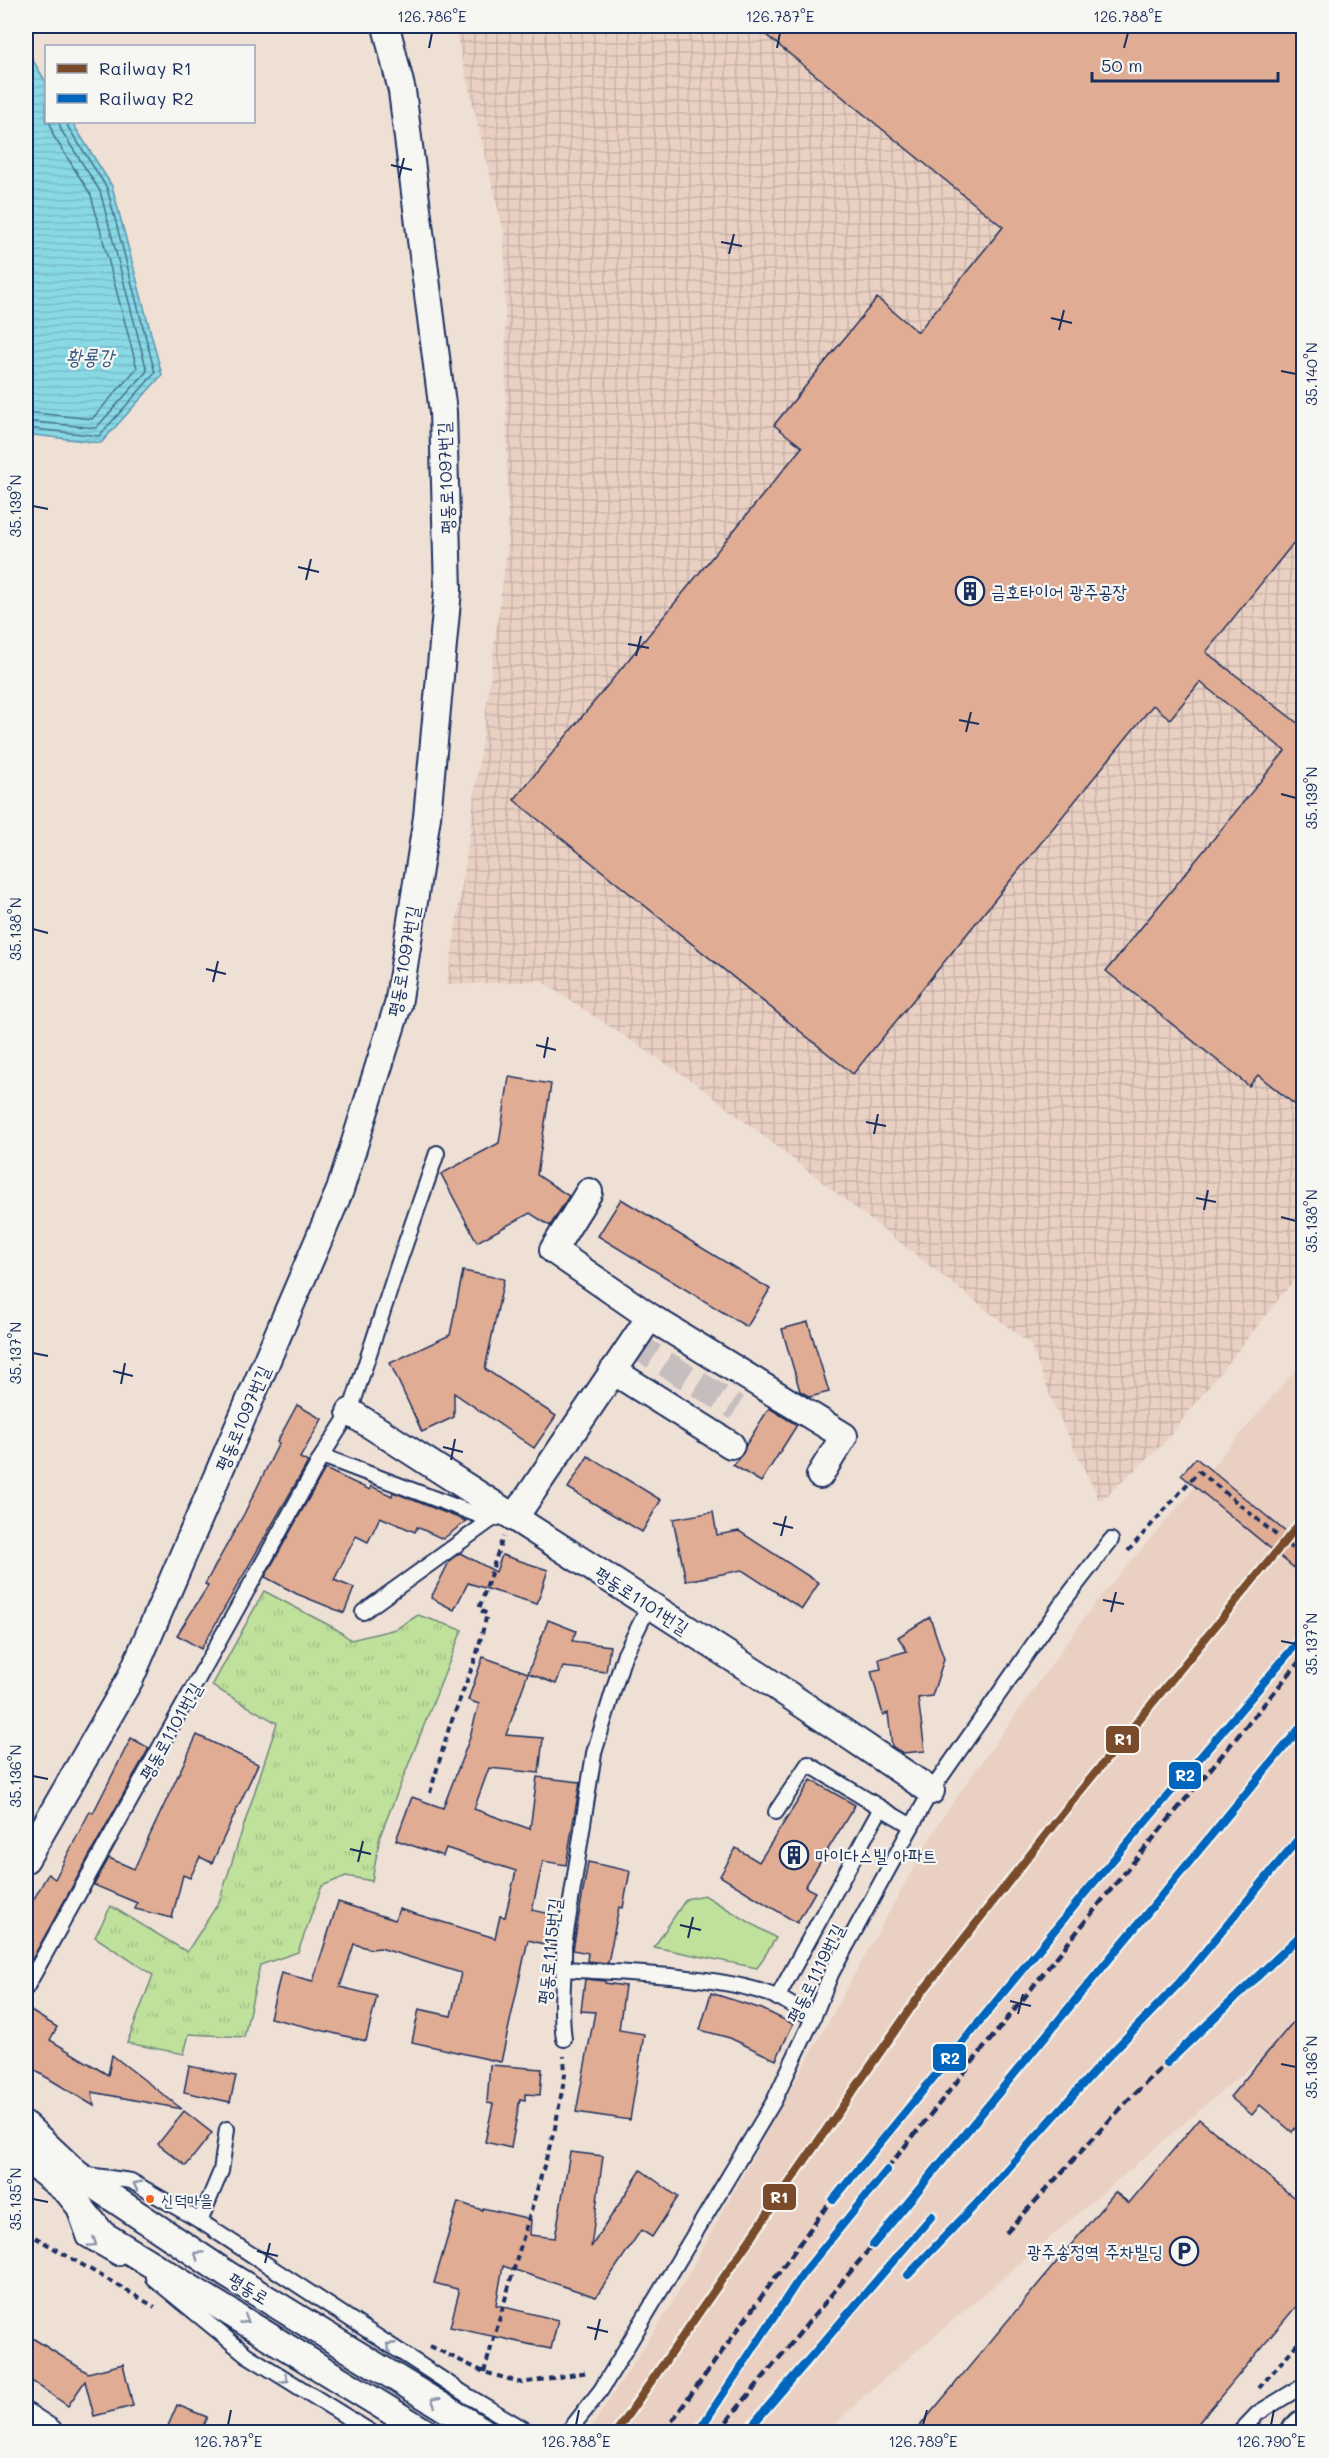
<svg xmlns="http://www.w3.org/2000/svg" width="1329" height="2458" font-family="Mali,'Poor Story',sans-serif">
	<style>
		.built { fill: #ead0c2 }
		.industrial { fill: url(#industrial-grid) }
		.grass { fill: url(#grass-tufts); stroke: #6e887c; stroke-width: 1.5 }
		.park { fill: #c0e19b; stroke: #6e887c; stroke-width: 1.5 }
		.water { fill: url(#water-rules); stroke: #5d95af; stroke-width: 1.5 }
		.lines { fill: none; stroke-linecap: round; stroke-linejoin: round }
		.shore { stroke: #477394; stroke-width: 1.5 }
		.building { fill: #e0ac94; stroke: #1b2f5e; stroke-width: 1.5 }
		.street-tunnel { stroke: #c5bdbe; stroke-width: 26; stroke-dasharray: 26 13; stroke-linecap: butt }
		.lane-casing { stroke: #1b2f5e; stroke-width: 18 }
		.street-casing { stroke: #1b2f5e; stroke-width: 30 }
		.secondary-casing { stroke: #1b2f5e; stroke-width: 38 }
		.path { stroke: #1b2f5e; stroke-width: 4; stroke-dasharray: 6 4.5; stroke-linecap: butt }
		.lane { stroke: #f6f6f2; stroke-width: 14 }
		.street { stroke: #f6f6f2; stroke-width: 26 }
		.secondary { stroke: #f6f6f2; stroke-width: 33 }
		.rail { stroke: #1b2f5e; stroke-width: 4.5; stroke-dasharray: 9 4.5; stroke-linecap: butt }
		.path-bridge { stroke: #1b2f5e; stroke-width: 4; stroke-dasharray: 6 4.5; stroke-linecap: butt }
		.rail-1-casing { stroke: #f6f6f2; stroke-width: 12 }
		.rail-2-casing { stroke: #f6f6f2; stroke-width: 12 }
		.rail-1 { stroke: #7a4b2a; stroke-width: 8 }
		.rail-2 { stroke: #0065bd; stroke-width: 8 }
		.oneway { stroke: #8892a8 }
		.ticks { fill: none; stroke: #1b2f5e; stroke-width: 2 }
		.bus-dot { fill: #f26522; stroke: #f6f6f2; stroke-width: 2 }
		.labels { text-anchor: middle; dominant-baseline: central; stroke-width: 4.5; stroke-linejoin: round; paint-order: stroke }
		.bus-label { font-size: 16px; fill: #1b2f5e; stroke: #f6f6f2; text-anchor: start }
		.street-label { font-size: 18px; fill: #1b2f5e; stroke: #f6f6f2 }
		.poi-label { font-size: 18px; fill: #1b2f5e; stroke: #f6f6f2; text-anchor: start }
		.water-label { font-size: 20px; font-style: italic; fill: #365a80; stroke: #f6f6f2 }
		.line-badge { stroke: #f6f6f2; stroke-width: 2 }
		.badge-label { font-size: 16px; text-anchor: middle; font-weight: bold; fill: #fff }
		.neatline { fill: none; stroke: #1b2f5e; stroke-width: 2 }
		.ticks-label { font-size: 15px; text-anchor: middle; fill: #1b2f5e }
	</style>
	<defs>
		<pattern id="industrial-grid" width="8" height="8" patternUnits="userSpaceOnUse" patternTransform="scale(1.5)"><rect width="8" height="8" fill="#ead0c2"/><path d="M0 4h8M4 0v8" fill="none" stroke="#c8b3a9"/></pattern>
		<pattern id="grass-tufts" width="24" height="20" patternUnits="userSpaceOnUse" patternTransform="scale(1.5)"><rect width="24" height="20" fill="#c0e19b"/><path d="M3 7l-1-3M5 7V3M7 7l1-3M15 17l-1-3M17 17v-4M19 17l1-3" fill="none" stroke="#a4c188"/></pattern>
		<pattern id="water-rules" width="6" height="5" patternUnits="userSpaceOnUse" patternTransform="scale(1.5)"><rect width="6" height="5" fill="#89d9e5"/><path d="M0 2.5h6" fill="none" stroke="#76bbc7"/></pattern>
	</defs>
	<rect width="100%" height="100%" fill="#efe0d6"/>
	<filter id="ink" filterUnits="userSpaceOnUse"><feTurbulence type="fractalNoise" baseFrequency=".0167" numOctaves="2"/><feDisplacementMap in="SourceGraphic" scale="12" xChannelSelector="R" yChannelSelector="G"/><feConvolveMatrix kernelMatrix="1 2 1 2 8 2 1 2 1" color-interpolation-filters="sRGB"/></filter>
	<g filter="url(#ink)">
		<!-- built -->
		<path class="built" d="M1303,1361v657l-9,12 -431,367 -36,35h-239l80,-122 271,-488 156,-219z"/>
		<!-- industrial -->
		<path class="industrial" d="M454,26h849v1243l-139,174 -64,59 -45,-94 -25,-64 -335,-261 -154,-102 -94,4 21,-140 40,-304 -4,-308z"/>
		<!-- grass -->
		<path class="grass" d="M264,1591l72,38 15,11 45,-11 22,-14 44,15 -82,206 -8,45 -26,-5 -24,10 -24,66 -38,13 -16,72 -55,-3 -5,20 -57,-11 26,-68 -58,-38 16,-31 76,46 32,-50 58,-179 -65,-37z"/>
		<!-- park -->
		<path class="park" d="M704,1895l72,43 -19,30 -103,-21 32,-48z"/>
		<!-- water -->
		<path class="water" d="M26,49l20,33v40h26l40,64 50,189 -61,68 -75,-9z"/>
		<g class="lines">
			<!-- shore -->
			<g class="shore">
				<path d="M26,412l66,7 45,-51 -46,-173 -38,-60 -3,-13"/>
				<path d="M26,421l70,7 51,-57 -47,-180 -39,-61 -2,-8"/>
				<path d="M26,428l73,8 56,-63 -48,-185 -39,-61 -1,-5"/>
			</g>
		</g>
		<!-- building -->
		<g class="building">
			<path d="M755,26h549v504l-98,122 98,76v384l-46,-37 -9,11 -143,-115 179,-220 -85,-69 -30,37 -17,-14 -300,369 -339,-274 288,-353 -28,-22 103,-127 41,34 85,-105z"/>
			<path d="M509,1077l42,7 -14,91 32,21 -19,30 -20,-13 -53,29 -36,-68 58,-31z"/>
			<path d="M621,1199l149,90 -23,38 -149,-91z"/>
			<path d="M463,1271l41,8 -19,90 71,47 -22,32 -80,-55v24l-32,15 -32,-69 60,-28z"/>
			<path d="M808,1322l21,70 -19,5 -10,-6 -18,-62z"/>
			<path d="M297,1405l25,14 -22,39 8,4 -107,187 -24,-14 31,-49 -3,-2 39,-70 35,-71 -2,-1z"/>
			<path d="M769,1408l28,17 -36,57 -28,-17 10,-12 3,-8z"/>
			<path d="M588,1456l73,44 -19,32 -74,-44z"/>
			<path d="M1196,1458l108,89v29l-123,-101z"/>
			<path d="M325,1469l45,21 1,-4 21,10 1,-4 73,29 -23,18 -26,-12 -2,5 -35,-15 -12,25 -12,-6 -22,44 20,8 -10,25 -47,-19 -32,-17z"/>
			<path d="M713,1512l4,23 22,-4 80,52 -17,26 -60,-39 -56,11 -13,-62z"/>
			<path d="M460,1553l36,19 6,-17 46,15 -11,34 -69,-21 -14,27 -23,-12 19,-38z"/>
			<path d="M930,1617l14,42 -12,37 -14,2 7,53 -23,2 -10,-7 -4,-33 -5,2 -12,-44 10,-2 -2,-10 28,-8 -9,-14z"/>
			<path d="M548,1620l28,11 -4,10 38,5 -4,26 -43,-5 -7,17 -28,-11z"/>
			<path d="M483,1657l45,16 -22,62 37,3 -4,35 -50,-5 -15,41 56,20 7,-52 43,5 -14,83 -23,-4 -11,49 28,6 -5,31 -27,-7 -27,122 -89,-20 7,-33 32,7 10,-43 -81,-25 -9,1 -17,-5 -14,43 37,9 -11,45 -96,-23 11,-45 32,8 25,-79 57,18 4,-11 96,29 5,-22 5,1 11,-46 -70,-23 -3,8 -47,-16 16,-43 31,11 26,-68 10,-36 -11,-4z"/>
			<path d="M197,1735l61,29 -46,99 -12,-6 -10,21 -7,-3 -11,43 -37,-9 2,-6 -43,-18 15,-27 25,11z"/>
			<path d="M131,1738l18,10 -123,222v-57l22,-39 7,5 35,-68 3,2z"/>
			<path d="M811,1780l44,25 -50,82 10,5 -18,31 -77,-47 16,-28 23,14z"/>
			<path d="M588,1862l42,9 -7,37 -4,-1 -11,56 -21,-2 1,-8 -15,-3z"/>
			<path d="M585,1979l20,2v2l20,3 -6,44 25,4 -14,86 -54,-8 19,-100 -14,-1z"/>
			<path d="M711,1993l51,16 31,15 -17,36 -46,-22 -30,-8z"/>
			<path d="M26,2008l31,19 -7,13 58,35 4,-20 70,54 -90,-17 2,14 -68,-41z"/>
			<path d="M1304,2009v109l-12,14 -32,-27 -8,10 -22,-18z"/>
			<path d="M490,2065l52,4 -2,26 -15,-1v6l-5,-1 -9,49 -26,-6 8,-38 -6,-1z"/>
			<path d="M189,2066l47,10 -6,26 -46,-10z"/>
			<path d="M184,2111l28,22 -26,33 -28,-22z"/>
			<path d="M1199,2119l105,87v91l-114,136h-276l201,-241 14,11z"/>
			<path d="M570,2152l33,4 -12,91 50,-77 37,27 -26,40 -11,-7 -45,67 -93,-31 -7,39 62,15 -7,29 -101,-22 9,-35 -2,-3 -23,-6 24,-81 24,8 1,-2 48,11 -1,16 25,3z"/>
			<path d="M26,2334l62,39 35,-9 10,42 -39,10 -9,-35 -17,25 -42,-29z"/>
			<path d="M177,2405l30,12 -7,16h-35z"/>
		</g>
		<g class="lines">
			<!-- street-tunnel -->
			<path class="street-tunnel" d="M632,1343l105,65"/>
			<!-- lane casing -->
			<g class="lane-casing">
				<g id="lane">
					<path d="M322,1456l169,64"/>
					<path d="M363,1612l128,-92 6,-2"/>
					<path d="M881,1808l31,18"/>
					<path d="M776,1812l32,-48 73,44 -104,190"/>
					<path d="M565,1969c63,5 154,5 212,28 12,5 24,15 36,21"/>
					<path d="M26,1988l296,-532 28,-44 48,-147 39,-112"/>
					<path d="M564,2039c-5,-32 1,-61 0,-93l30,-193 30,-97 25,-50"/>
					<path d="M88,2175l43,6 69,40 268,175 61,36"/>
					<path d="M76,2214l9,25 33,19"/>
					<path d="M200,2221l21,-50 6,-42"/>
					<path d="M153,2278l94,77 124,77"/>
					<path d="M568,2432l33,-42 173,-289 39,-83 18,-44 100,-183 132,-189 48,-62"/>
					<path d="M1240,2432l18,-19 46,-28"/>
				</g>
			</g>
			<!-- street casing -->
			<g class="street-casing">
				<g id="street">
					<path d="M650,1317l194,119 -24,39"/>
					<path d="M613,1371l118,74"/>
					<path d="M350,1412l412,265 169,114"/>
					<path d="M515,1517l135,-200 -97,-67 36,-58"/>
					<path d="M26,1859l104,-180 210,-489 58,-185 29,-188 21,-227 -5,-178 -41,-321 -16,-65"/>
					<path d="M26,2126l51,48 151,101 256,157"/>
					<path d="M26,2143l4,3 4,19 34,27 34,42 323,198"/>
					<path d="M26,2417l23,15"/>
				</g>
			</g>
			<!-- secondary casing -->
			<g class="secondary-casing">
				<path id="secondary" d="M1299,2432l5,-5"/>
			</g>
			<!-- path -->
			<g class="path">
				<path d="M1128,1551l71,-80"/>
				<path d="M430,1793l19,-65 27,-71 11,-43 -8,-5 24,-72"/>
				<path d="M26,2232l129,75"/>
				<path d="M430,2346l54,26 38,11 66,-11"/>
				<path d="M484,2372l71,-244 10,-53 -1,-19"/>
				<path d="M1259,2388l45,-52"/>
			</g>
			<!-- lane -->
			<use href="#lane" class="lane"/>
			<!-- street -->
			<use href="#street" class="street"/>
			<!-- secondary -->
			<use href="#secondary" class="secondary"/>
			<!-- rail -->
			<g class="rail">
				<path d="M1006,2233l126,-137 172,-164"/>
				<path d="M616,2432l306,-440 151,-192 231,-282"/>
				<path d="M664,2432l157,-218 287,-347"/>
				<path d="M698,2432l103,-156 307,-383 196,-237"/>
				<path d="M718,2432l586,-709"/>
			</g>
			<!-- path-bridge -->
			<path class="path-bridge" d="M1199,1471l105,87"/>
			<!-- rail-1 casing -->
			<g class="rail-1-casing">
				<path id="rail-1" d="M616,2432l306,-440 151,-192 231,-282"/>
			</g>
			<!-- rail-2 casing -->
			<g class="rail-2-casing">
				<g id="rail-2">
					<path d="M1167,2063l137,-131"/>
					<path d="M833,2200l252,-307 219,-258"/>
					<path d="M873,2245l431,-522"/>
					<path d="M908,2275l70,-73 120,-135 81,-84 125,-151"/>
					<path d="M748,2430l184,-214"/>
					<path d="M698,2432l103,-156 86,-106"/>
				</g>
			</g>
			<!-- rail-1 -->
			<use href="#rail-1" class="rail-1"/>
			<!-- rail-2 -->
			<use href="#rail-2" class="rail-2"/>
		</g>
		<!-- one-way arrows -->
		<defs><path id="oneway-chevron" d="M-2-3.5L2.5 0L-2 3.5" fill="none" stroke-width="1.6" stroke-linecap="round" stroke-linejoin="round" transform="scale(1.5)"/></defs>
		<g class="oneway">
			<use href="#oneway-chevron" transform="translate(137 2185) rotate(-153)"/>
			<use href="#oneway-chevron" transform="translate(93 2243) rotate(34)"/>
			<use href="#oneway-chevron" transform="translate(198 2255) rotate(-146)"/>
			<use href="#oneway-chevron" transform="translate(245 2320) rotate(32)"/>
			<use href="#oneway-chevron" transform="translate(390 2346) rotate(-147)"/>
			<use href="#oneway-chevron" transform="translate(285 2379) rotate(32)"/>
			<use href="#oneway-chevron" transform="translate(435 2401) rotate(-148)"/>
		</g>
	</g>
	<!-- ticks -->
	<path class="ticks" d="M429,48l3,-15M777,48l3,-15M1124,48l4,-15M391,165l21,5M399,178l5,-20M721,242l21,4M729,254l5,-20M1051,318l21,5M1059,330l5,-20M1281,371l15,3M33,506l15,3M298,567l21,5M306,580l5,-21M628,644l21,4M636,656l5,-20M959,720l20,4M966,732l5,-20M1281,794l15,4M33,929l15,4M206,969l20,5M213,982l5,-21M536,1045l20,5M544,1058l4,-21M866,1122l20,4M874,1134l4,-20M1196,1198l20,4M1204,1210l4,-20M1281,1217l15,4M33,1353l15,3M113,1371l20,5M121,1384l4,-21M443,1447l20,5M451,1460l4,-21M773,1523l20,5M781,1536l5,-20M1103,1600l21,4M1111,1612l5,-20M1281,1641l15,3M33,1776l15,3M350,1849l21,5M358,1862l5,-21M680,1925l21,5M688,1938l5,-21M1010,2001l21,5M1018,2014l5,-20M1281,2064l15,3M33,2199l15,3M257,2251l21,5M265,2263l5,-20M587,2327l21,5M595,2340l5,-21M228,2425l3,-15M576,2425l3,-15M923,2425l4,-15M1271,2425l3,-15"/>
	<!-- icons -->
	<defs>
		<g id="building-ring" transform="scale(1.5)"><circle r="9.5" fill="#f6f6f2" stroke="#1b2f5e" stroke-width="1.5"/><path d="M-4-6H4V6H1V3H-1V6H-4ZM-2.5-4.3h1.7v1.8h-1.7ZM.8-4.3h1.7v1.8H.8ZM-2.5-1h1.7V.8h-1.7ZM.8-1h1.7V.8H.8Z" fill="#1b2f5e"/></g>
		<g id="parking-ring" transform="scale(1.5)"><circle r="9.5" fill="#f6f6f2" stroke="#1b2f5e" stroke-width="1.5"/><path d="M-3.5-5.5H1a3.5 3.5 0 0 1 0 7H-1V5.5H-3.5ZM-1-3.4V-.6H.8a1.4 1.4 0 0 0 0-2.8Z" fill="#1b2f5e"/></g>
	</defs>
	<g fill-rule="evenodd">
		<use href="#building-ring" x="970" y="591"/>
		<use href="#building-ring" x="794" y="1855"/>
		<use href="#parking-ring" x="1184" y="2251"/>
	</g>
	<!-- markers -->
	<circle class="bus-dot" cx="150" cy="2199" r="5"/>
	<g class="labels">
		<!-- bus labels -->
		<g class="bus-label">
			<text x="161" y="2199">신덕마을</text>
		</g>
		<!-- street labels -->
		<g class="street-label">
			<text transform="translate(445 478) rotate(-92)">평동로1097번길</text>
			<text transform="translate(403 961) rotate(-80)">평동로1097번길</text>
			<text transform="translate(242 1418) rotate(-67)">평동로1097번길</text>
			<text transform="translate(642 1600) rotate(33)">평동로1101번길</text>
			<text transform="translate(170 1731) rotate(-61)">평동로1101번길</text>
			<text transform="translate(549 1951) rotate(-84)">평동로1115번길</text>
			<text transform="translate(815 1973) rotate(-64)">평동로1119번길</text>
			<text transform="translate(249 2288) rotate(31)">평동로</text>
		</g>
		<!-- poi labels -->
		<g class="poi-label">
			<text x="991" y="591">금호타이어 광주공장</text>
			<text x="815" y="1855">마이다스빌 아파트</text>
			<text x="1163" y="2251" text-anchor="end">광주송정역 주차빌딩</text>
		</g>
		<!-- water labels -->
		<g class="water-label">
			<text x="90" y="356">황룡강</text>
		</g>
	</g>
	<g class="line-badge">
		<rect x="1105" y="1725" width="35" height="29" rx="6" fill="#7a4b2a"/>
		<rect x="1168" y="1761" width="34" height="29" rx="6" fill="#0065bd"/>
		<rect x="932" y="2043" width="35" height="29" rx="6" fill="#0065bd"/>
		<rect x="762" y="2183" width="35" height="28" rx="6" fill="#7a4b2a"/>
	</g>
	<g class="badge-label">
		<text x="1123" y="1745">R1</text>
		<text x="1185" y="1781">R2</text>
		<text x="950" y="2064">R2</text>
		<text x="779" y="2203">R1</text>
	</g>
	<!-- margin -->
	<rect width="1329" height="2458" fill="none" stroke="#f6f6f2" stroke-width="66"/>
	<!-- legend -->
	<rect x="45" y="45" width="210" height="78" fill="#f6f6f2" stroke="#9ea6b7" stroke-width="1.5"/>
	<rect x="57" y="64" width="30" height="9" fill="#7a4b2a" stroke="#9ea6b7" stroke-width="1.5"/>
	<text x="99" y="75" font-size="18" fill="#1b2f5e">Railway R1</text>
	<rect x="57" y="94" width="30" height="9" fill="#0065bd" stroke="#9ea6b7" stroke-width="1.5"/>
	<text x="99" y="105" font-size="18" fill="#1b2f5e">Railway R2</text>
	<!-- scale -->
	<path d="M1092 72v9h186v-9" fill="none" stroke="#1b2f5e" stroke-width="3"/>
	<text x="1101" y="72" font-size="18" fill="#1b2f5e" stroke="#f6f6f2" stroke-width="4.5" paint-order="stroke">50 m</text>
	<rect x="33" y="33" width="1263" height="2392" class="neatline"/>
	<g class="ticks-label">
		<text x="432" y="22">126.786°E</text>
		<text x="780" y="22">126.787°E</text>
		<text x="1128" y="22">126.788°E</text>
		<text transform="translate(1312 374) rotate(-90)" y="5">35.140°N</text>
		<text transform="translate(16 506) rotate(-90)" y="5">35.139°N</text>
		<text transform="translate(1312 798) rotate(-90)" y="5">35.139°N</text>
		<text transform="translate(16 929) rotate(-90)" y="5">35.138°N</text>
		<text transform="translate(1312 1221) rotate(-90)" y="5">35.138°N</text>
		<text transform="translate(16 1353) rotate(-90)" y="5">35.137°N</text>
		<text transform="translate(1312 1644) rotate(-90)" y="5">35.137°N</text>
		<text transform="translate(16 1776) rotate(-90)" y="5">35.136°N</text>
		<text transform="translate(1312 2067) rotate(-90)" y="5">35.136°N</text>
		<text transform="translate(16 2199) rotate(-90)" y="5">35.135°N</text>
		<text x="228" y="2447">126.787°E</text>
		<text x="576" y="2447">126.788°E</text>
		<text x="923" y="2447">126.789°E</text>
		<text x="1271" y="2447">126.790°E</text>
	</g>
</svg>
